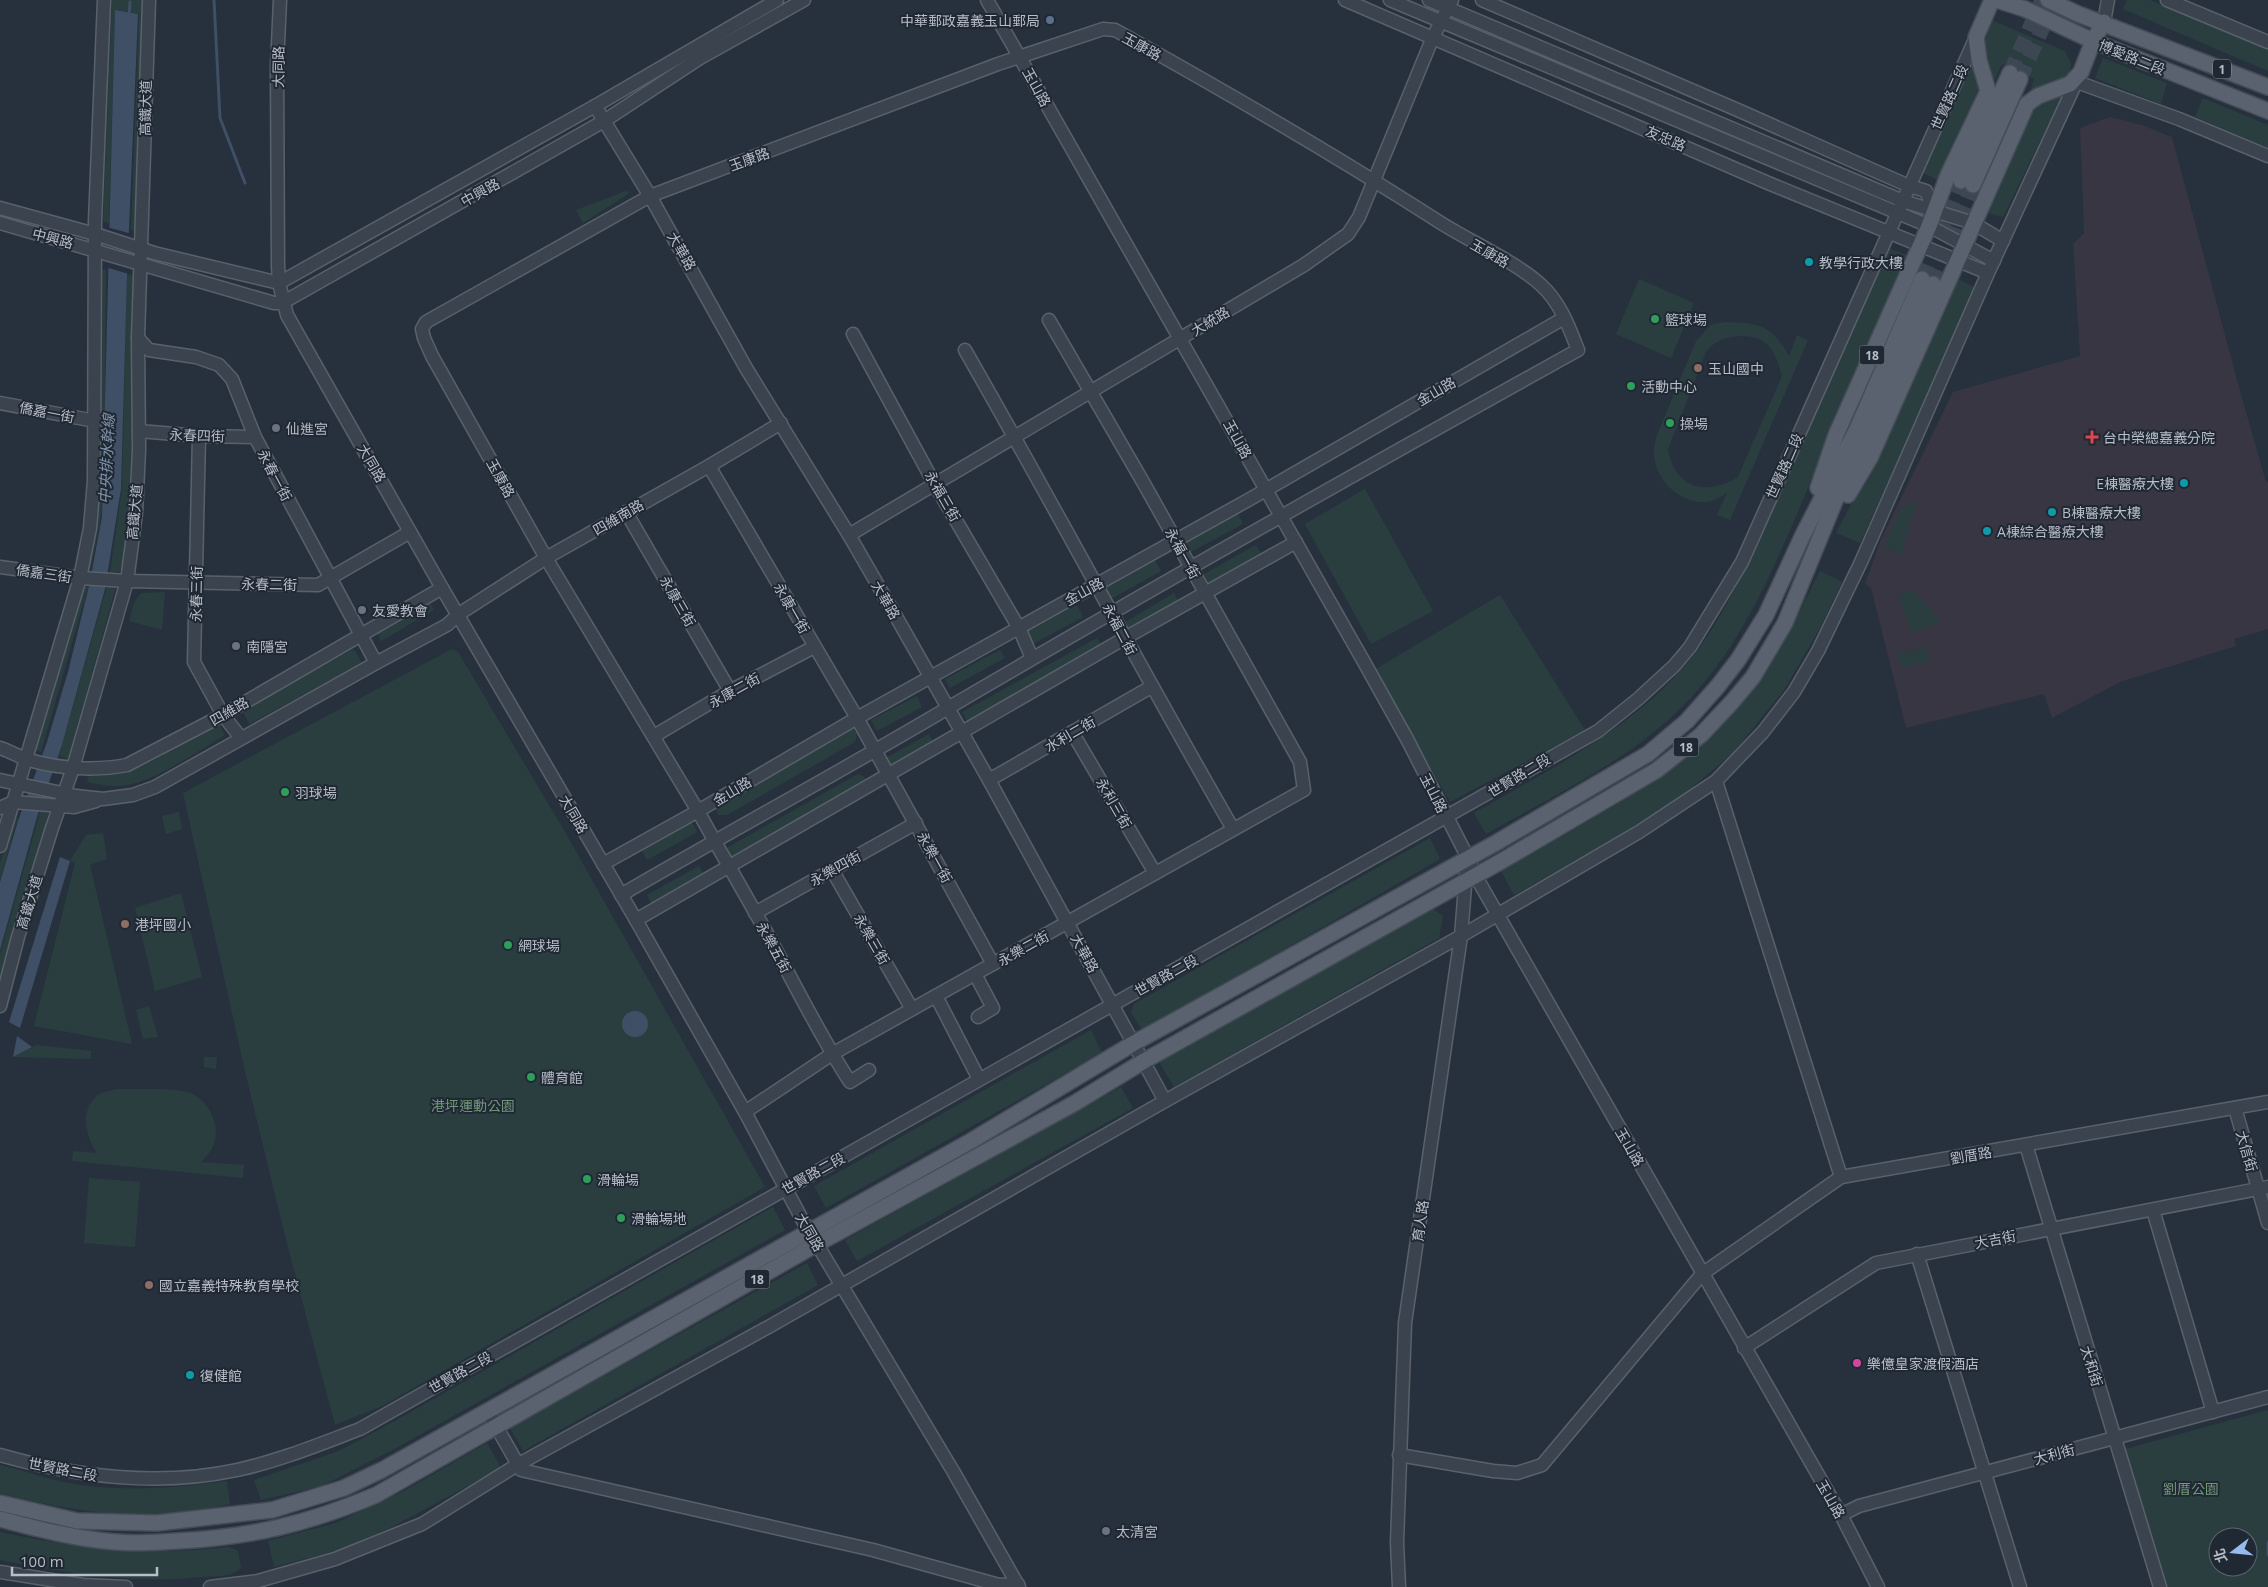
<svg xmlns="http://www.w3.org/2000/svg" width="2268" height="1587" font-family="'Open Sans','Noto Sans TC',sans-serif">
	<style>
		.medical { fill: #373642 }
		.green { fill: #2a3e40; fill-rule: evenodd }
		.water { fill: #3f4f65 }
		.pier { fill: #27313e }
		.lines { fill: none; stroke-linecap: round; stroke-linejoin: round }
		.stream { stroke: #3f4f65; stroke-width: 3 }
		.major-tunnel { stroke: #3d4653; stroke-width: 15; stroke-dasharray: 15 8; stroke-linecap: butt }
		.minor-casing { stroke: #59616b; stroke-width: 15 }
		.major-casing { stroke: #444c57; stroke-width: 18 }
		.minor { stroke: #3b434e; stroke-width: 12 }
		.major { stroke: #59626e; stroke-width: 15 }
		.service-dot { fill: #5c6f8a; stroke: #202833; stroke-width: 2 }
		.culture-dot { fill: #0f9aa8; stroke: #202833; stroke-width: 2 }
		.leisure-dot { fill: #2e9e5b; stroke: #202833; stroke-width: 2 }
		.education-dot { fill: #8d6e63; stroke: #202833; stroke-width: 2 }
		.worship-dot { fill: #6b7280; stroke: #202833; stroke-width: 2 }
		.health-dot { fill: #e0444e; stroke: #202833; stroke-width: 2 }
		.hotel-dot { fill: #d1479c; stroke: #202833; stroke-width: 2 }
		.labels { text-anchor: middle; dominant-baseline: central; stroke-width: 4; stroke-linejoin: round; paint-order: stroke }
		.shield { fill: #202833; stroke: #8a919b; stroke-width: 1 }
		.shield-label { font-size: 12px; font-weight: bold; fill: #b7bec8 }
		.poi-label { font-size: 14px; fill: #b7bec8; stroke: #202833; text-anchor: start }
		.street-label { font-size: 14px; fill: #b7bec8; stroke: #202833 }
		.park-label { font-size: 14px; fill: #719779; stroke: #202833 }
		.water-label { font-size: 15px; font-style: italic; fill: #8295ad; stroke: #202833 }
	</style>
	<rect width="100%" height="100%" fill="#27313e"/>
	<!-- medical -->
	<path class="medical" d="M2110,117l32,8 30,12 68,254 26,91h2v147l-34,10 2,7 -116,36 -68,36 -8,-24 -138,34 -35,-140 -6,-4 16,-45 72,-147 127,-36 -7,-112 11,-11 -4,-105z"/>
	<!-- green -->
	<g class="green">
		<path d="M112,0h33l-8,231 -6,-1 8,-216 -24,-4 -6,213 -6,-2z"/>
		<path d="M2127,0h23l118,49v22l-145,-62z"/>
		<path d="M1991,20l74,31 6,13 -3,17 -38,11 4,-13 -32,-15 -10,21 -11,-41z"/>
		<path d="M1974,52l10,38 -44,91 -19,-9z"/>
		<path d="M2103,58l64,25 -6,21 -66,-26z"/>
		<path d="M2064,92l-61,125 -15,-4 43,-107z"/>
		<path d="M2203,98l65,27v23l-73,-31z"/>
		<path d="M626,191l3,1 -1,2 -45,29 -7,-13z"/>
		<path d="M1888,248l19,7c-29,70 -59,140 -89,209 -40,94 -77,196 -158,263 -48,41 -118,75 -174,107l-12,-21c80,-46 169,-89 226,-166 19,-26 34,-57 49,-85z"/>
		<path d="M102,270h4l-2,202 -3,45 -11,55 -2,-4 12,-155z"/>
		<path d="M127,274l9,3 -5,233 -8,56 -4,6h-9l12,-83z"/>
		<path d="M1639,279l55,24 -23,55 -55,-24z"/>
		<path d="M1958,279l18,9 -116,255 -24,-10 30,-57z"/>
		<path d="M1726,322c34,1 46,4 63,34l8,-21 11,5 -78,180 -13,-5 10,-22c-6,3 -14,9 -21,9 -28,1 -53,-24 -52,-52 0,-5 2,-10 3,-15l39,-94 16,-17zM1741,336c28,1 34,14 41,40l-44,101c-32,20 -64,11 -70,-28l38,-97c9,-12 20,-15 35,-16z"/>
		<path d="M1365,489l68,122 -62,33 -66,-120z"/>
		<path d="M1916,503l-15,52 -17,-8 18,-41z"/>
		<path d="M1238,513l5,11 -54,29 -5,-9z"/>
		<path d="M1256,545l6,11 -53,28 -5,-10z"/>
		<path d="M1155,560l6,11 -52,29 -6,-11z"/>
		<path d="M1820,571l22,11 -22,46 -36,62 -51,63 -50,42 -70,44 -99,56 -13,-24 116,-67 64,-43 42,-39 32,-37 29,-43z"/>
		<path d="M83,586l5,1 -47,165 -8,-3z"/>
		<path d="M107,586l9,1 -48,172 -9,-3z"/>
		<path d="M1913,590l28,32 -29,11 -14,-39z"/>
		<path d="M165,592l-3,38 -33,-9 5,-18 7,-10z"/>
		<path d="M1174,593l5,10 -54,31 -5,-9z"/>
		<path d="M1500,595l85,135 -135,72 -76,-132z"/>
		<path d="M427,598l7,12 -53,31 -6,-13z"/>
		<path d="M1077,605l6,12 -54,29 -6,-12z"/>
		<path d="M1097,638l5,9 -134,76 -6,-11z"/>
		<path d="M1928,648l1,13 -27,6 -4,-14z"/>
		<path d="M354,649l8,14 -113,61 -7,-15z"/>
		<path d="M452,649l6,3 107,180 200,355 -383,219 -47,19 -51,-193 -39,-161 -62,-278z"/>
		<path d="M1000,650l5,8 -55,30 -5,-9z"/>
		<path d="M917,696l5,11 -45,24 -6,-11z"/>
		<path d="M218,723l7,12c-24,15 -62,40 -89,48 -16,5 -33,3 -49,-1l3,-11 42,-2 20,-8z"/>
		<path d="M849,730h5l3,4 -2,8 -128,73h-9l-2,-5 2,-5z"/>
		<path d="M929,734l5,11 -45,24 -5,-10z"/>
		<path d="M858,774l6,2 2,6 -136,77 -3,-4 1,-8z"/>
		<path d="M40,812h9l-49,173v-31z"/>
		<path d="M179,812l3,17 -16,5 -4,-18z"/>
		<path d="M14,818h4l-18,62v-17z"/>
		<path d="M691,820l6,12 -50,28 -6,-12z"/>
		<path d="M103,833l4,26 -17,6 42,179 -98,-18 41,-163 -5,-2 16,-26z"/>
		<path d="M1430,838l10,21 -297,172 -12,-18 3,-9z"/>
		<path d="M699,866l6,10 -53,29 -5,-10z"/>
		<path d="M181,893l21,84 -47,14 -20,-83z"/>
		<path d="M1433,909l10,7 -4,22 -265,149 -15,-25z"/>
		<path d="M149,1006l9,31 -15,2 -7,-29z"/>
		<path d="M1091,1030l11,23 -276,155 -12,-22z"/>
		<path d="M36,1045l55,6v8l-78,-2z"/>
		<path d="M204,1057h13l-1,12 -12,-2z"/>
		<path d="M1121,1087l12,21 -276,153 -12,-21z"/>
		<path d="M118,1089c16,0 56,-1 70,3 20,7 33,32 26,51 -2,8 -8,13 -13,19l43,3 -1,13 -171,-17 1,-10 24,2c-12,-18 -19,-47 5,-60 5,-2 11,-3 16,-4z"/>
		<path d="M89,1178l51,4 -5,65 -51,-4z"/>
		<path d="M773,1207l12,23 -387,217 -76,39 -61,14 -7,-20 85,-29 54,-29z"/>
		<path d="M807,1263l11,22 -295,166 -13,-23z"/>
		<path d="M2268,1410v177h-108l-39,-130 4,-8zM2218,1537h30v30h-30z"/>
		<path d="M487,1443l14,25 -111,60 -51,22 -65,17 -6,-26 68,-18 68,-32z"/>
		<path d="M0,1465c21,5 42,12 63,17 54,11 111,6 164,-1l3,23c-83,19 -149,10 -230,-11z"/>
		<path d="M0,1532c80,17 147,24 229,15l9,4 3,17c-11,10 -26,8 -40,9 -68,7 -134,-3 -201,-17z"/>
	</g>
	<!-- water -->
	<g class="water">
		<path d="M115,10l23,4 -11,262 -6,213 -16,100 -43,156 -25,72 -37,133v-68l18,-61 29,-79 21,-70 21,-86 13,-69z"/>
		<path d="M60,857l10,4 -50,167 -11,-6z"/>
		<circle cx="635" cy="1024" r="13"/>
		<path d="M17,1036l15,11 -19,10z"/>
	</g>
	<!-- pier -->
	<path class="pier" d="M107,227l25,7 -3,40 -24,-7z"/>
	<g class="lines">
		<!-- stream -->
		<g class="stream">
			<path d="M214,0l6,118 25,65"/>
			<path d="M129,16l1,-14"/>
			<path d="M2268,1542v13"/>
		</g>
		<!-- major-tunnel -->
		<g class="major-tunnel">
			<path d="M2010,73l32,-73"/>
			<path d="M2020,79l35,-79"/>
			<path d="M1922,279l39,-98"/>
			<path d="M1933,284l40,-99"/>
		</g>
		<!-- minor casing -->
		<g class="minor-casing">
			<g id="minor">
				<path d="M280,0l-3,66 1,200 1,17 8,32 155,273 194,332 109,192 58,109 150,250 66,116"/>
				<path d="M987,0l377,662 43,77 61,119 7,17 366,640 37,72"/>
				<path d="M1345,0l423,183 220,90"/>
				<path d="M1390,0l539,226 65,35"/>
				<path d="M1429,0l474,201 70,22 30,18"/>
				<path d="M1482,0l258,111 169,75 17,5 8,20"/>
				<path d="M2167,0l101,42"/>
				<path d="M2104,22l4,-22"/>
				<path d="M2077,82l102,37 89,37"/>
				<path d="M595,106l55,90 96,172 103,167 41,71 99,174 176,321"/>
				<path d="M0,208l95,26 59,19 125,30 316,-177 182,-106"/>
				<path d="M0,223l274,80h8l322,-182 96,-63 104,-58"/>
				<path d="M853,334l81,149 85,145 13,30"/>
				<path d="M138,338l11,12 47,7 23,8 13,14 23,58 121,226"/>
				<path d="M965,350c91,159 177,321 268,479"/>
				<path d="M0,403l95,18"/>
				<path d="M139,431l60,5 56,1"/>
				<path d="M199,436l-5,226 29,53 18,23"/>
				<path d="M709,466l148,252 136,246"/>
				<path d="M626,512l104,179"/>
				<path d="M849,535l455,-270 44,-31 11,-17 74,-180 19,-37"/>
				<path d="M0,567l80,11 47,3 191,4 92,-53"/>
				<path d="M1072,732l83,141"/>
				<path d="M654,736l76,-45 84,-44"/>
				<path d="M0,748c10,3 21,10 29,12 31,9 67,11 98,5l96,-50 219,-127"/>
				<path d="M0,780l76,16 27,3 30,-4 22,-8 221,-124 71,-38 12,-11 87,-56 163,-92 72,-43"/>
				<path d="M989,780l162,-93"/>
				<path d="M1716,781l125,396"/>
				<path d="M0,808l13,-6 61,5 22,-6"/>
				<path d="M0,846l80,-268 10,-50 4,-47 1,-260 9,-221"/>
				<path d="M603,864l95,-53 159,-93 393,-219 314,-181"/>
				<path d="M832,870l80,139"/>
				<path d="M621,895c108,-63 219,-123 327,-187 208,-122 419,-241 630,-358 -9,-23 -18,-48 -37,-65 -25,-23 -70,-43 -100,-62 -106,-68 -216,-132 -326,-193l-12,-1 -105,35 -348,132 -224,126 -4,7 2,9 8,18 114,202 152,253c25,46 52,91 77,137 24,45 47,91 75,134l19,-12"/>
				<path d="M755,913l161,-90"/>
				<path d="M636,920l489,-282 171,-96"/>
				<path d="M975,974l18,34 -15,9"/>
				<path d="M936,996l43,83"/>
				<path d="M0,1006l18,-69 34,-109 21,-60 54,-187 9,-68 3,-63 -1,-112 11,-338"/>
				<path d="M2235,1108l33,115"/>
				<path d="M745,1112l87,-58 472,-264 -4,-28 -157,-280 -94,-162"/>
				<path d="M2026,1145l134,442"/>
				<path d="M2153,1210l60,202"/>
				<path d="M1917,1254l103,333"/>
				<path d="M1744,1348l132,-85 392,-76"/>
				<path d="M487,1410l34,60 352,80 126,35 19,-1"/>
				<path d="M0,1455c77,22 158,32 237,15 42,-9 83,-26 123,-41l1238,-698 40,-32 36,-33 16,-19 52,-85 234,-525"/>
				<path d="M1399,1455l94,16 24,2 25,-8 160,-191 139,-97 427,-75"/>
				<path d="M1841,1515l18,-9 409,-109"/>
				<path d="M0,1572l83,13 43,2"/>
				<path d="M210,1587l48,-6 77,-22 87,-35 95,-59 255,-140 393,-224 296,-165 178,-104 77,-51 47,-49 31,-40 24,-41 43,-89 127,-289 91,-197"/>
				<path d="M1399,1587l-2,-45 8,-219 56,-387 5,-62"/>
			</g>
		</g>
		<!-- major casing -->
		<g class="major-casing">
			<g id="major">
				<path d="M1997,0l28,9 68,32 175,70"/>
				<path d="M2048,0l30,14 190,73"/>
				<path d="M1961,181l49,-108"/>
				<path d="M1973,185l47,-106"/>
				<path d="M1818,488l18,-53 93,-209 19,-51 40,-84 -9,-31 -3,-23 16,-37"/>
				<path d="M1848,495l22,-37 157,-354 11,-8 32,-12 11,-12 12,-31 11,-19"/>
				<path d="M0,1503l77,18 80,2 115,-13 72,-22 38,-18 589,-329 163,-98 360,-199 154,-90 39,-33 31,-35 20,-26 28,-45 36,-78 55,-108 65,-150"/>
				<path d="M0,1519c38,10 76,20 116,23 20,2 41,0 61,-1 75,-4 130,-17 199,-46l441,-251 258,-141 69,-42 356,-199 157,-92 44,-35 31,-33 21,-25 32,-54 50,-122 98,-217"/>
			</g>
		</g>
		<!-- minor -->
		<use href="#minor" class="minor"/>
		<!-- major -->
		<use href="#major" class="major"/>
	</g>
	<!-- markers -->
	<circle class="service-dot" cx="1050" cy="20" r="5"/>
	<g class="culture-dot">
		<circle cx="1809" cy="262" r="5"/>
		<circle cx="2184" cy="483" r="5"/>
		<circle cx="2052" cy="512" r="5"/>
		<circle cx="1987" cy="531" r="5"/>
		<circle cx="190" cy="1375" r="5"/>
	</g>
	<g class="leisure-dot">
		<circle cx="1655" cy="319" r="5"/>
		<circle cx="1631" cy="386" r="5"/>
		<circle cx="1670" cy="423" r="5"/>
		<circle cx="285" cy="792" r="5"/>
		<circle cx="508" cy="945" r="5"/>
		<circle cx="531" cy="1077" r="5"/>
		<circle cx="587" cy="1179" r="5"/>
		<circle cx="621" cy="1218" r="5"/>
	</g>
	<g class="education-dot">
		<circle cx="1698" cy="368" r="5"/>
		<circle cx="125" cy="924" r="5"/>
		<circle cx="149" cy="1285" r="5"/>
	</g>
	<g class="worship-dot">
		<circle cx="276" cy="428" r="5"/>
		<circle cx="362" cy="610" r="5"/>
		<circle cx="236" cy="646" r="5"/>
		<circle cx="1106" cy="1531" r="5"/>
	</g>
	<path class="health-dot" d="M2089.5 429.5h5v5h5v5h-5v5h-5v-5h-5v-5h5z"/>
	<circle class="hotel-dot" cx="1857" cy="1363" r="5"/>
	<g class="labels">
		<!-- shield labels -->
		<g class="shield">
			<rect x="2213" y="59.5" width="18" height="19" rx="4"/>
			<rect x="1859.5" y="345.5" width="25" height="19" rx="4"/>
			<rect x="1673.5" y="737.5" width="25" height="19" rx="4"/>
			<rect x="744.5" y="1269.5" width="25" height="19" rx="4"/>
		</g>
		<g class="shield-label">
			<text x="2222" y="69">1</text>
			<text x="1872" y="355">18</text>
			<text x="1686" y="747">18</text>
			<text x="757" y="1279">18</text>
		</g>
		<!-- poi labels -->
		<g class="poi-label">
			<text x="1040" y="20" text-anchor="end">中華郵政嘉義玉山郵局</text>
			<text x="1819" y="262">教學行政大樓</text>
			<text x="1665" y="319">籃球場</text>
			<text x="1708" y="368">玉山國中</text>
			<text x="1641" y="386">活動中心</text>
			<text x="1680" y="423">操場</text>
			<text x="286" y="428">仙進宮</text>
			<text x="2103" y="437">台中榮總嘉義分院</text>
			<text x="2174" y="483" text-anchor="end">E棟醫療大樓</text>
			<text x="2062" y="512">B棟醫療大樓</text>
			<text x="1997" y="531">A棟綜合醫療大樓</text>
			<text x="372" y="610">友愛教會</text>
			<text x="246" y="646">南隱宮</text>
			<text x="295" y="792">羽球場</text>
			<text x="135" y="924">港坪國小</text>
			<text x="518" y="945">網球場</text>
			<text x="541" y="1077">體育館</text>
			<text x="597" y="1179">滑輪場</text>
			<text x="631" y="1218">滑輪場地</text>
			<text x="159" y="1285">國立嘉義特殊教育學校</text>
			<text x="1867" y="1363">樂億皇家渡假酒店</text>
			<text x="200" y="1375">復健館</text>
			<text x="1116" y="1531">太清宮</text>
		</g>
		<!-- street labels -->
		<g class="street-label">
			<text transform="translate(1142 46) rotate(29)">玉康路</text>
			<text transform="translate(2132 57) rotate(22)">博愛路二段</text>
			<text transform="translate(278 67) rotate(-89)">大同路</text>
			<text transform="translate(1037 87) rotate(61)">玉山路</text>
			<text transform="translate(1949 97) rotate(-66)">世賢路二段</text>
			<text transform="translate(145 108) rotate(-89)">高鐵大道</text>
			<text transform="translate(1666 138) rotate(24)">友忠路</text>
			<text transform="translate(749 159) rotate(-20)">玉康路</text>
			<text transform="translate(480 192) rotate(-29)">中興路</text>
			<text transform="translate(53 238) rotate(15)">中興路</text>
			<text transform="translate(682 251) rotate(60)">大華路</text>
			<text transform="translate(1490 253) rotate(30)">玉康路</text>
			<text transform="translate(1210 321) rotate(-31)">大統路</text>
			<text transform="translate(1436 391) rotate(-30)">金山路</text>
			<text transform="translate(47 412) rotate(11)">僑嘉一街</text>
			<text transform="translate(197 435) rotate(2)">永春四街</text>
			<text transform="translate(1238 439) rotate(61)">玉山路</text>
			<text transform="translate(372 463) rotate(60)">大同路</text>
			<text transform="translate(1784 466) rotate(-66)">世賢路二段</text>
			<text transform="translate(275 475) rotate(62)">永春一街</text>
			<text transform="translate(501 478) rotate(61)">玉康路</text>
			<text transform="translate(943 496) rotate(60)">永福三街</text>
			<text transform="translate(134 512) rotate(-85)">高鐵大道</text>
			<text transform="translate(618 517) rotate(-30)">四維南路</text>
			<text transform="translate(1183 553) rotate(61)">永福一街</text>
			<text transform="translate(44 573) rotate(8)">僑嘉三街</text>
			<text transform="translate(269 584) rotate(1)">永春二街</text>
			<text transform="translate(1084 591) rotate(-29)">金山路</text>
			<text transform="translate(196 594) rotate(-89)">永春三街</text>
			<text transform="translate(886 600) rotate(60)">大華路</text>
			<text transform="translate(678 601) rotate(60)">永康三街</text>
			<text transform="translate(792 608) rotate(60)">永康一街</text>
			<text transform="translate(1120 629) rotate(62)">永福二街</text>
			<text transform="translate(734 690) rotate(-29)">永康二街</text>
			<text transform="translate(229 711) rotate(-30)">四維路</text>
			<text transform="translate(1070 734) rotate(-30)">水利二街</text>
			<text transform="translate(1519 775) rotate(-31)">世賢路二段</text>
			<text transform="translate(732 791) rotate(-31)">金山路</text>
			<text transform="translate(1434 793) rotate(63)">玉山路</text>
			<text transform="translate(1114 803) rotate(60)">永利三街</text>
			<text transform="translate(574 814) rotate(60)">大同路</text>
			<text transform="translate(935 857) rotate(61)">永樂一街</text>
			<text transform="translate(835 868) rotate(-29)">永樂四街</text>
			<text transform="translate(29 902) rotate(-73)">高鐵大道</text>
			<text transform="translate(872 939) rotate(60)">永樂三街</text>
			<text transform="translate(774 947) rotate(61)">永樂五街</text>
			<text transform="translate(1023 948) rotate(-29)">永樂二街</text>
			<text transform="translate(1085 953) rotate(61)">大華路</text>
			<text transform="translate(1166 975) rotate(-29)">世賢路二段</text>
			<text transform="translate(1630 1147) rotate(60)">玉山路</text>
			<text transform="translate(2247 1151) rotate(74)">大信街</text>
			<text transform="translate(1971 1155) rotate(-10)">劉厝路</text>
			<text transform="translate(813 1173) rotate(-29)">世賢路二段</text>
			<text transform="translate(1420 1221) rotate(-82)">育人路</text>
			<text transform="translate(810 1232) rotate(60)">大同路</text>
			<text transform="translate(1995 1239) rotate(-11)">大吉街</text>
			<text transform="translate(2092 1366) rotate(73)">大和街</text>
			<text transform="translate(460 1372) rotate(-29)">世賢路二段</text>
			<text transform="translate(2054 1454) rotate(-15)">大利街</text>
			<text transform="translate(63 1469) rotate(11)">世賢路二段</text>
			<text transform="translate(1831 1499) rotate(60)">玉山路</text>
		</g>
		<!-- park labels -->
		<g class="park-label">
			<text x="473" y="1105">港坪運動公園</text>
			<text x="2191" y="1488">劉厝公園</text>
		</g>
		<!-- water labels -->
		<g class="water-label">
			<text transform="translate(106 459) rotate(-87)">中央排水幹線</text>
		</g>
	</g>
	<!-- north arrow -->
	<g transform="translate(2233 1552) rotate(254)"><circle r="24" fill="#202833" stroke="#5c646f"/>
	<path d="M0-4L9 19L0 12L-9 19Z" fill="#96baef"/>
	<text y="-8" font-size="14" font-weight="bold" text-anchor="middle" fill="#b7bec8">北</text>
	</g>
	<!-- scale -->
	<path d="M12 1567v8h145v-8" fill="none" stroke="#b7bec8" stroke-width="2.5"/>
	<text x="20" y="1567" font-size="15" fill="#b7bec8" stroke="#202833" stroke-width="4" paint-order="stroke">100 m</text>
</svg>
